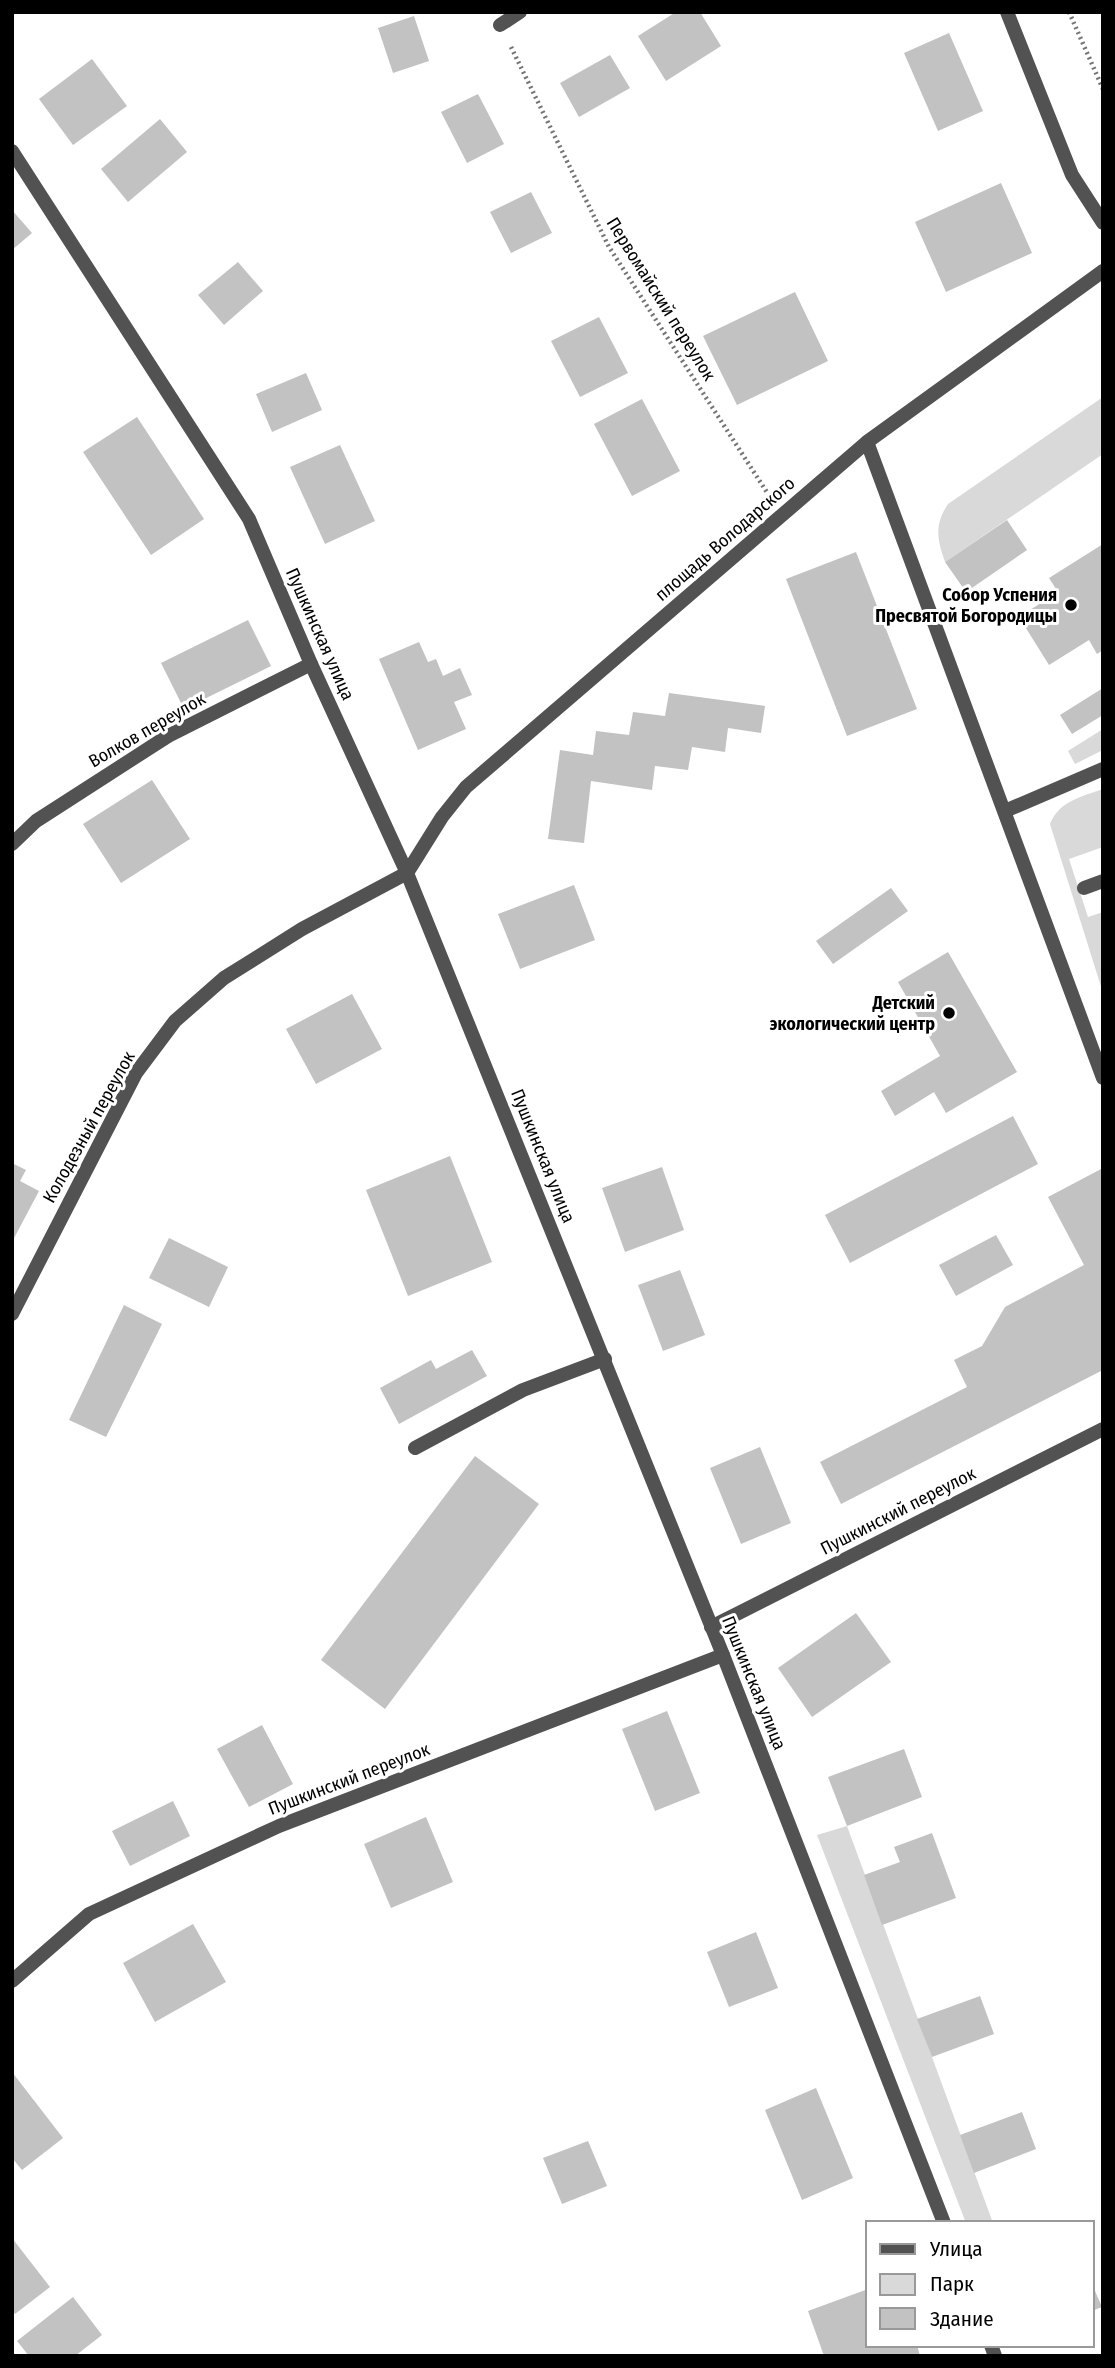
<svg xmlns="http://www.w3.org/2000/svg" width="1115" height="2368" font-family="'Fira Sans Condensed',sans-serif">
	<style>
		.green { fill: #d9d9d9 }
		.building { fill: #c2c2c2 }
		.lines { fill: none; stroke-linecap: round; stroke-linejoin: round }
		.path { stroke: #747474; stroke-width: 4.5; stroke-dasharray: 2 3.5; stroke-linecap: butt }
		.service { stroke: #525252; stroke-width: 14 }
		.minor { stroke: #525252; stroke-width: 14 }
		.tertiary { stroke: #525252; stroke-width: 14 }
		.poi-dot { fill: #000; stroke: #fff; stroke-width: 2.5 }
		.labels { text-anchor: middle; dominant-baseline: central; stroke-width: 6; stroke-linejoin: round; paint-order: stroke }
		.street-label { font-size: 18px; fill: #000; stroke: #fff }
		.poi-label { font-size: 18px; font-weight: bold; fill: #000; stroke: #fff; text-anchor: end }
	</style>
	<rect width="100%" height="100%" fill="#fff"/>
	<!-- green -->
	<g class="green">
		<path d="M1103,397v57l-158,108c-8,-23 -11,-37 3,-58z"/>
		<path d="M1103,729v21l-28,14 -7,-13z"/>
		<path d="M1103,789v58l-34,12 19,58 15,-5v81l-53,-169c9,-23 31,-27 53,-35z"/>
		<path d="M847,1826l146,397h-27l-149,-388z"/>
	</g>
	<!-- building -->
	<g class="building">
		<path d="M676,12h24l21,34 -55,35 -28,-45z"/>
		<path d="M414,16l15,45 -36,12 -15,-45z"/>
		<path d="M949,33l34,78 -45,20 -34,-78z"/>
		<path d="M610,55l20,33 -51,29 -19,-34z"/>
		<path d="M92,59l35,47 -54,39 -34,-46z"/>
		<path d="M478,94l26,50 -37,19 -26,-51z"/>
		<path d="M160,119l27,33 -59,50 -27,-33z"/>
		<path d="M1001,183l31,70 -86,39 -31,-70z"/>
		<path d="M531,192l21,41 -41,20 -21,-41z"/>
		<path d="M12,210l20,23 -20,17z"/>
		<path d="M238,262l25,29 -39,34 -26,-30z"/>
		<path d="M795,292l33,69 -91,44 -34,-69z"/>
		<path d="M599,317l29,56 -48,24 -29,-56z"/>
		<path d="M306,373l16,37 -50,22 -16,-38z"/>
		<path d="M642,399l38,72 -48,25 -38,-72z"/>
		<path d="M137,417l67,102 -53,36 -68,-103z"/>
		<path d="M340,445l35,76 -50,23 -35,-77z"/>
		<path d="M1007,520l20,30 -61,42 -21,-30z"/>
		<path d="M1103,544v106l-6,4 -8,-14 -40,25 -30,-48 39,-25 -9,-14z"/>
		<path d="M856,552l61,157 -70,27 -61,-157z"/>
		<path d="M248,620l23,46 -87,43 -23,-46z"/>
		<path d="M419,642l9,20 8,-3 7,17 17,-8 12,27 -18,7 12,27 -48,21 -39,-91z"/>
		<path d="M1103,688v27l-31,19 -12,-19z"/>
		<path d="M669,693l96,13 -4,27 -33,-5 -3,24 -33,-5 -4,23 -33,-4 -3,24 -61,-9 -7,62 -36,-4 12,-89 33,5 3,-24 33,4 4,-23 32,4z"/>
		<path d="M152,780l38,59 -69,44 -38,-59z"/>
		<path d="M574,885l21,55 -75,29 -22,-55z"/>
		<path d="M891,888l17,23 -75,53 -17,-23z"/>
		<path d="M948,952l69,120 -71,41 -12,-21 -39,24 -14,-25 59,-35 -42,-74z"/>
		<path d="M352,994l30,55 -66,35 -30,-55z"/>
		<path d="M1013,1116l25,48 -188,99 -25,-48z"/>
		<path d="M450,1156l42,106 -84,34 -42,-106z"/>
		<path d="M12,1163l14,7 -6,11 19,10 -27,51z"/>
		<path d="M662,1167l22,63 -59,22 -23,-64z"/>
		<path d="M1103,1168v202l-262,134 -21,-42 147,-75 -13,-27 28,-14 23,-39 79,-42 -36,-68z"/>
		<path d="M996,1235l17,30 -57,31 -17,-31z"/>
		<path d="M169,1238l59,29 -19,40 -60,-29z"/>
		<path d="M680,1270l25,65 -42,16 -25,-66z"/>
		<path d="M124,1305l38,19 -56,113 -37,-17z"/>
		<path d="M472,1350l15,26 -88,48 -19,-36 51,-28 5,9z"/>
		<path d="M760,1447l31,76 -50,21 -31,-76z"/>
		<path d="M475,1456l64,48 -154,205 -64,-49z"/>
		<path d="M856,1613l35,49 -79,55 -34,-49z"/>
		<path d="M667,1711l33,82 -45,18 -33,-82z"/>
		<path d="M262,1725l31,59 -44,23 -32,-58z"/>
		<path d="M904,1749l18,48 -75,29 -19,-49z"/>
		<path d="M173,1801l17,35 -60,30 -18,-35z"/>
		<path d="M426,1817l27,65 -62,26 -27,-64z"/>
		<path d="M932,1833l24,65 -74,27 -18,-50 36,-13 -6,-15z"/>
		<path d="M193,1924l33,58 -71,40 -32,-59z"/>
		<path d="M756,1932l22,56 -49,19 -22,-55z"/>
		<path d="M980,1996l14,38 -62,23 -15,-38z"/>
		<path d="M12,2072l51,66 -41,32 -10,-12z"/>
		<path d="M816,2088l37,90 -51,22 -37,-90z"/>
		<path d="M1022,2112l14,37 -62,24 -14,-38z"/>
		<path d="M588,2141l19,45 -45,18 -19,-46z"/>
		<path d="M12,2238l38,49 -35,27 -3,-4z"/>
		<path d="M1092,2284l10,23 -10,4z"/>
		<path d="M868,2289v56h49l3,11h-96l-16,-45z"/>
		<path d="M73,2297l29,38 -27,21h-46l-12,-15z"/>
	</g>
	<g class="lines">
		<!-- path -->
		<g class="path">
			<path d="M1069,12l34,77"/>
			<path d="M511,47l98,200 159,247"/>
		</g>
		<!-- service -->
		<g class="service">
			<path d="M867,442l236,636"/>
			<path d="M1005,811l98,-42"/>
			<path d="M1084,888l19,-7"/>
			<path d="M415,1448l108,-58 82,-31"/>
		</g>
		<!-- minor -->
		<g class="minor">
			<path d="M500,25l20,-13"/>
			<path d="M12,151l237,368 62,145 96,209 316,782 221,568"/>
			<path d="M12,844l24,-23 132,-85 143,-72"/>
			<path d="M12,1314l124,-241 39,-52 49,-43 78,-49 105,-56 35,-56 24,-30 401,-345 236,-171"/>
			<path d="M711,1627l392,-198"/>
			<path d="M12,1981l77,-67 190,-88 444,-171"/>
			<path d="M991,2345l4,11"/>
		</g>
		<!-- tertiary -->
		<path class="tertiary" d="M1007,12l65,163 31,48"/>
	</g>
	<!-- markers -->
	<g class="poi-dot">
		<circle cx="1071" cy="605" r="7"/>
		<circle cx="949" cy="1013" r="7"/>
	</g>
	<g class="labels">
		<!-- street labels -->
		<g class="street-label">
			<text transform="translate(661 299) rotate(58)">Первомайский переулок</text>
			<text transform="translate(725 539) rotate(-41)">площадь Володарского</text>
			<text transform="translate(320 634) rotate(66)">Пушкинская улица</text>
			<text transform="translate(147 730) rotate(-30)">Волков переулок</text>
			<text transform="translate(89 1127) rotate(-61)">Колодезный переулок</text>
			<text transform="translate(543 1156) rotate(68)">Пушкинская улица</text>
			<text transform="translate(898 1511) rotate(-27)">Пушкинский переулок</text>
			<text transform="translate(754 1683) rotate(68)">Пушкинская улица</text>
			<text transform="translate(349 1779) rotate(-21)">Пушкинский переулок</text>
		</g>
		<!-- poi labels -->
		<g class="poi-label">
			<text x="1057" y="595">Собор Успения<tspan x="1057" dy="21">Пресвятой Богородицы</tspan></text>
			<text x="935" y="1003">Детский<tspan x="935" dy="21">экологический центр</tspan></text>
		</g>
	</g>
	<!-- border -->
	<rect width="1115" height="2368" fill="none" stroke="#000000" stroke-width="28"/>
	<!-- legend -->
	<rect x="866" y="2221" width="228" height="126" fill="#ffffff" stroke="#999999" stroke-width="2"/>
	<rect x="880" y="2244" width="35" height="10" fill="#525252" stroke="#999999" stroke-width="2"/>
	<text x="930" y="2256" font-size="21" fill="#000000">Улица</text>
	<rect x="880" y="2274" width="35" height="21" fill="#d9d9d9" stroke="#999999" stroke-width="2"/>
	<text x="930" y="2291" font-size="21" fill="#000000">Парк</text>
	<rect x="880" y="2308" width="35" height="21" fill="#c2c2c2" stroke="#999999" stroke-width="2"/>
	<text x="930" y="2326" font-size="21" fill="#000000">Здание</text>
</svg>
